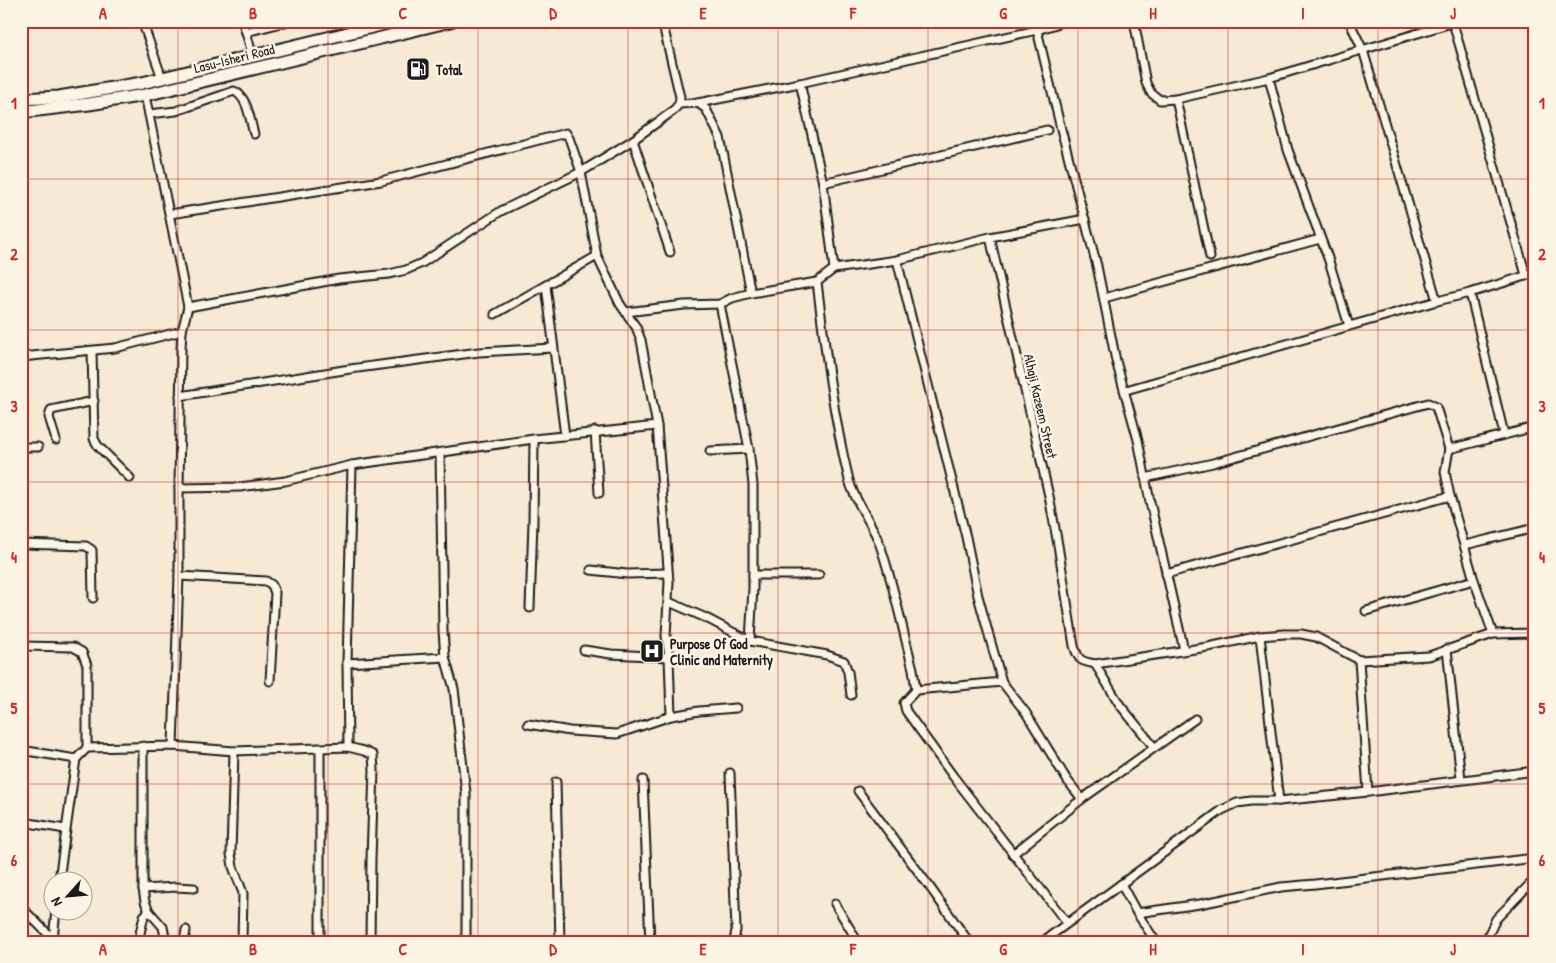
<svg xmlns="http://www.w3.org/2000/svg" width="1556" height="963" font-family="'Patrick Hand',sans-serif">
	<style>
		.lines { fill: none; stroke-linecap: round; stroke-linejoin: round }
		.minor-casing { stroke: #1c1c1c; stroke-width: 11 }
		.primary-casing { stroke: #1c1c1c; stroke-width: 15 }
		.minor { stroke: #fcf5e5; stroke-width: 7 }
		.primary { stroke: #fcf5e5; stroke-width: 11 }
		.grid { fill: none; stroke: #d62828; stroke-width: 1; stroke-opacity: 0.55 }
		.labels { text-anchor: middle; dominant-baseline: central; stroke-width: 5; stroke-linejoin: round; paint-order: stroke }
		.street-label { font-size: 14px; fill: #1c1c1c; stroke: #fcf5e5 }
		.poi-label { font-size: 14px; font-weight: bold; fill: #1c1c1c; stroke: #fcf5e5; text-anchor: start }
		.neatline { fill: none; stroke: #d62828; stroke-width: 2 }
		.grid-label { font-size: 16px; text-anchor: middle; font-weight: bold; fill: #d62828 }
	</style>
	<rect width="100%" height="100%" fill="#f7ead4"/>
	<filter id="ink" filterUnits="userSpaceOnUse"><feTurbulence type="fractalNoise" baseFrequency=".02" numOctaves="2"/><feDisplacementMap in="SourceGraphic" scale="10" xChannelSelector="R" yChannelSelector="G"/><feConvolveMatrix kernelMatrix="1 2 1 2 8 2 1 2 1" color-interpolation-filters="sRGB"/></filter>
	<g filter="url(#ink)">
		<g class="lines">
			<!-- minor casing -->
			<g class="minor-casing">
				<g id="minor">
					<path d="M142,21l20,57"/>
					<path d="M242,21l4,11"/>
					<path d="M349,21l4,11"/>
					<path d="M1134,21l12,62 5,10 9,7 16,-1 93,-21 189,-57"/>
					<path d="M1349,21l14,29 74,251"/>
					<path d="M1453,23l73,252"/>
					<path d="M1037,30l24,99 36,137 19,95 22,79 12,62 34,148"/>
					<path d="M253,57l-7,-25 43,-11"/>
					<path d="M1269,78l19,72 40,108 21,68"/>
					<path d="M800,83l23,100 11,86"/>
					<path d="M145,95l43,212 -6,24 -1,17 -2,140v88l-6,170"/>
					<path d="M1176,99l34,158"/>
					<path d="M698,103l8,6 14,28 31,156"/>
					<path d="M679,104l19,-1 102,-20 237,-53 29,-9"/>
					<path d="M149,114l27,-3 58,-20c14,6 16,30 20,43"/>
					<path d="M633,140l37,112"/>
					<path d="M823,183l224,-53"/>
					<path d="M170,214l211,-33 185,-48 3,5 12,34 16,84 23,48 16,23 5,13 16,86 8,101 4,55 -3,54 3,21 2,59"/>
					<path d="M1085,219l-95,18 59,259 9,49 16,101c5,15 6,15 21,18l113,-17 52,-11 24,-2h17l15,3 43,23 70,-4 64,-22"/>
					<path d="M897,260l69,277 12,59 24,86 24,31 41,67 15,19"/>
					<path d="M817,282c8,66 16,133 32,198 6,23 23,42 31,65 14,40 22,83 33,124l3,21 -12,13 2,8 47,65 114,147"/>
					<path d="M546,286l19,150"/>
					<path d="M1470,293l34,141"/>
					<path d="M1104,298l216,-59"/>
					<path d="M720,304l29,145 4,36v103l-3,53"/>
					<path d="M188,307l151,-28 50,-5 17,-4 16,-7 79,-52 80,-39 52,-32 40,-29 6,-7 1,-7 -18,-76"/>
					<path d="M626,312l58,-7 36,-1 12,-6 19,-5 66,-11 17,-13 63,-9 93,-23"/>
					<path d="M495,314l102,-58"/>
					<path d="M92,351l2,88 4,7 32,32"/>
					<path d="M21,357l94,-9 67,-17"/>
					<path d="M1126,390l311,-89 33,-8 65,-20"/>
					<path d="M180,396l170,-27 129,-17 74,-4"/>
					<path d="M595,431l4,62"/>
					<path d="M56,440l-7,-23 2,-7 43,-9"/>
					<path d="M21,447h17"/>
					<path d="M1449,449l-4,23 5,24 24,84 19,54 42,-1"/>
					<path d="M710,451l39,-2"/>
					<path d="M440,453l3,178 2,26 9,32 12,104v149"/>
					<path d="M1145,478l68,-15 215,-60 8,4 13,42 86,-22"/>
					<path d="M179,488l61,-1 45,-6 67,-16 182,-26 123,-13"/>
					<path d="M21,544l65,2 6,4 1,48"/>
					<path d="M1465,545l70,-17"/>
					<path d="M591,570l36,4 41,-1"/>
					<path d="M1166,574l284,-78"/>
					<path d="M753,575h66"/>
					<path d="M179,576l87,5 6,4 3,8 -5,88"/>
					<path d="M669,602l37,16 44,23 77,14 17,6 4,11 3,23"/>
					<path d="M530,608l3,-86 1,-83"/>
					<path d="M1366,611l108,-31"/>
					<path d="M1260,636l19,165"/>
					<path d="M21,646l52,1 9,5 5,13v83"/>
					<path d="M1447,649l14,130"/>
					<path d="M584,650l27,4 58,3"/>
					<path d="M1359,660l9,132"/>
					<path d="M347,663l98,-6"/>
					<path d="M1095,664l25,41 34,42"/>
					<path d="M916,690l86,-8"/>
					<path d="M528,724l42,7 47,3 54,-18 28,-5 37,-3"/>
					<path d="M143,746v143l2,13 4,9 14,16 3,15"/>
					<path d="M348,747l-1,-84 5,-198"/>
					<path d="M320,749v193"/>
					<path d="M21,750l55,9 11,-11 86,-2 61,5 114,-4 16,4 9,4 1,15 -3,89 -1,83"/>
					<path d="M234,751l-3,103 2,13 10,26 -1,49"/>
					<path d="M730,773l6,157 -2,12"/>
					<path d="M643,780l7,162"/>
					<path d="M556,782l4,160"/>
					<path d="M858,791l71,95 40,56"/>
					<path d="M23,822l42,7"/>
					<path d="M1013,854l69,-55 113,-80"/>
					<path d="M59,880l17,-121"/>
					<path d="M1121,884l16,29 19,29"/>
					<path d="M143,889l33,-2 18,1"/>
					<path d="M835,904l23,38"/>
					<path d="M21,907l35,35"/>
					<path d="M1137,913l63,-9 81,-17 34,-3 220,-26"/>
					<path d="M53,939l3,-29"/>
					<path d="M138,942l6,-26 5,-5"/>
					<path d="M184,942l2,-12"/>
					<path d="M1042,942l180,-132 15,-7 14,-2h28l89,-9 167,-21"/>
					<path d="M1485,942l11,-23 39,-40"/>
				</g>
			</g>
			<!-- primary casing -->
			<g class="primary-casing">
				<g id="primary">
					<path d="M21,99l38,-2 83,-14 255,-62"/>
					<path d="M21,112l68,-8 56,-9 306,-74"/>
				</g>
			</g>
			<!-- minor -->
			<use href="#minor" class="minor"/>
			<!-- primary -->
			<use href="#primary" class="primary"/>
		</g>
	</g>
	<!-- grid -->
	<path class="grid" d="M178,21v921M328,21v921M478,21v921M628,21v921M778,21v921M928,21v921M1078,21v921M1228,21v921M1378,21v921M21,179h1514M21,330h1514M21,482h1514M21,633h1514M21,784h1514"/>
	<!-- icons -->
	<defs>
		<g id="fuel-square" transform="scale(1.25)"><rect x="-9" y="-9" width="18" height="18" rx="4" fill="#1c1c1c" stroke="#fcf5e5"/><path d="M-5.5-6h7V0h2V4h1.3V-2.5L3-4.5l.8-.8L6-3V5H2.5V1h-1V6h-7ZM-4.2-4.7v3.2H.2V-4.7Z" fill="#fff"/></g>
		<g id="hospital-square" transform="scale(1.25)"><rect x="-9" y="-9" width="18" height="18" rx="4" fill="#1c1c1c" stroke="#fcf5e5"/><path d="M-5-5h3v3.5h4V-5h3V5h-3V1.5h-4V5h-3Z" fill="#fff"/></g>
	</defs>
	<g fill-rule="evenodd">
		<use href="#fuel-square" x="418" y="69"/>
		<use href="#hospital-square" x="652" y="651"/>
	</g>
	<g class="labels">
		<!-- street labels -->
		<g class="street-label">
			<text transform="translate(234 58) rotate(-14)">Lasu-Isheri Road</text>
			<text transform="translate(1041 406) rotate(77)">Alhaji Kazeem Street</text>
		</g>
		<!-- poi labels -->
		<g class="poi-label">
			<text x="436" y="69">Total</text>
			<text x="670" y="643">Purpose Of God<tspan x="670" dy="16">Clinic and Maternity</tspan></text>
		</g>
	</g>
	<!-- margin -->
	<rect width="1556" height="963" fill="none" stroke="#fcf5e5" stroke-width="55"/>
	<!-- north arrow -->
	<g transform="translate(68 896) rotate(243)"><circle r="24" fill="#fcf5e5" stroke="#a29e95"/>
	<path d="M0-4L9 19L0 12L-9 19Z" fill="#1c1c1c"/>
	<text y="-8" font-size="14" font-weight="bold" text-anchor="middle" fill="#1c1c1c">N</text>
	</g>
	<rect x="28" y="28" width="1500" height="908" class="neatline"/>
	<g class="grid-label">
		<text x="103" y="19">A</text>
		<text x="253" y="19">B</text>
		<text x="403" y="19">C</text>
		<text x="553" y="19">D</text>
		<text x="703" y="19">E</text>
		<text x="853" y="19">F</text>
		<text x="1003" y="19">G</text>
		<text x="1153" y="19">H</text>
		<text x="1303" y="19">I</text>
		<text x="1453" y="19">J</text>
		<text x="14" y="109">1</text>
		<text x="1542" y="109">1</text>
		<text x="14" y="260">2</text>
		<text x="1542" y="260">2</text>
		<text x="14" y="412">3</text>
		<text x="1542" y="412">3</text>
		<text x="14" y="563">4</text>
		<text x="1542" y="563">4</text>
		<text x="14" y="714">5</text>
		<text x="1542" y="714">5</text>
		<text x="14" y="866">6</text>
		<text x="1542" y="866">6</text>
		<text x="103" y="955">A</text>
		<text x="253" y="955">B</text>
		<text x="403" y="955">C</text>
		<text x="553" y="955">D</text>
		<text x="703" y="955">E</text>
		<text x="853" y="955">F</text>
		<text x="1003" y="955">G</text>
		<text x="1153" y="955">H</text>
		<text x="1303" y="955">I</text>
		<text x="1453" y="955">J</text>
	</g>
</svg>
